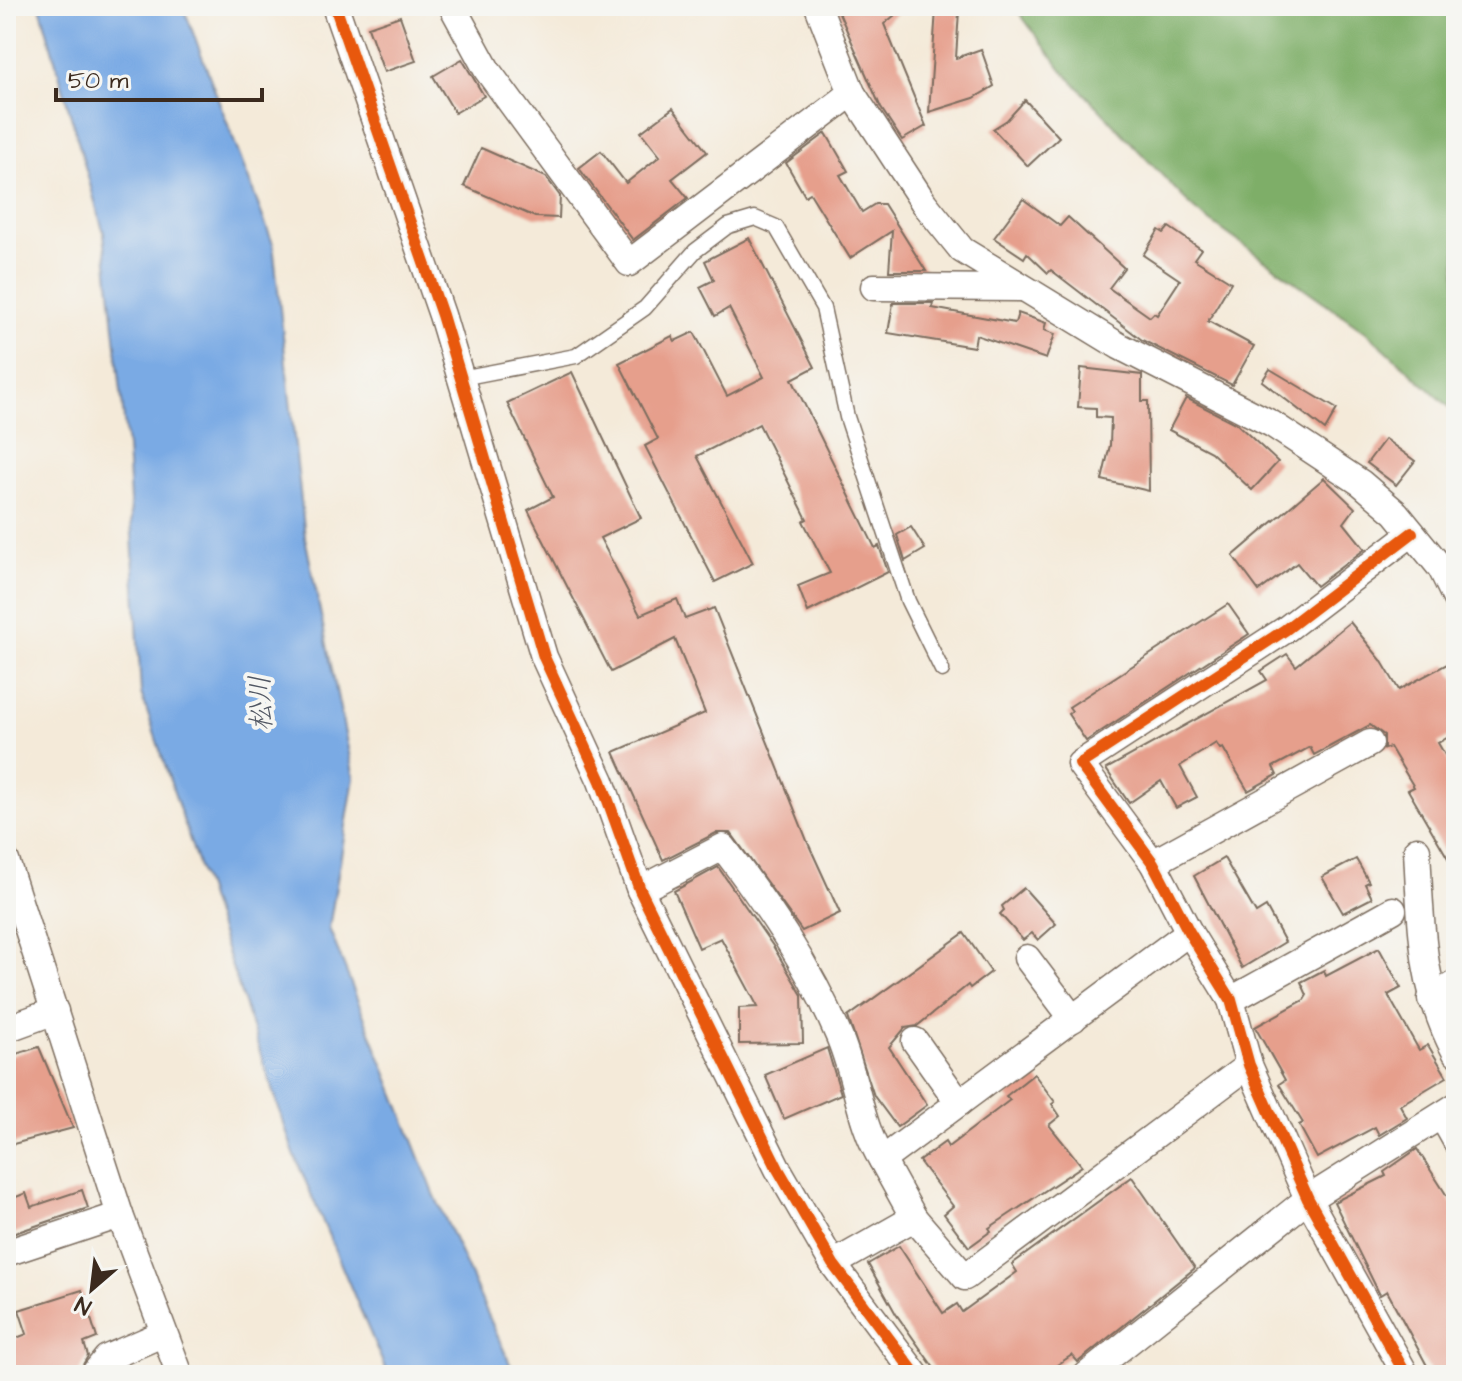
<svg xmlns="http://www.w3.org/2000/svg" width="1462" height="1381" font-family="'Architects Daughter','Klee One',sans-serif">
	<style>
		.forest { fill: #7eae68; stroke: #5c6c43; stroke-width: 2 }
		.water { fill: #7aaae4; stroke: #5a6a81; stroke-width: 2 }
		.building { fill: #e69f8c }
		.lines { fill: none; stroke-linecap: round; stroke-linejoin: round }
		.service-casing { stroke: #7c6d5f; stroke-width: 17 }
		.minor-casing { stroke: #7c6d5f; stroke-width: 29 }
		.service { stroke: #fff; stroke-width: 14 }
		.minor { stroke: #fff; stroke-width: 26 }
		.cycleway-casing { stroke: #f6f6f2; stroke-width: 17 }
		.cycleway { stroke: #e8590c; stroke-width: 12 }
		.labels { text-anchor: middle; dominant-baseline: central; stroke-width: 8; stroke-linejoin: round; paint-order: stroke }
		.water-label { font-size: 28px; font-style: italic; fill: #515763; stroke: #f6f6f2 }
	</style>
	<rect width="100%" height="100%" fill="#f6f6f2"/>
	<filter id="ink" filterUnits="userSpaceOnUse"><feTurbulence type="fractalNoise" baseFrequency=".0125" numOctaves="2"/><feDisplacementMap in="SourceGraphic" scale="16" xChannelSelector="R" yChannelSelector="G"/><feConvolveMatrix kernelMatrix="1 2 1 2 8 2 1 2 1" color-interpolation-filters="sRGB"/></filter>
	<filter id="wash" filterUnits="userSpaceOnUse"><feTurbulence type="fractalNoise" baseFrequency=".006" numOctaves="4" result="noise"/><feDisplacementMap in="SourceGraphic" scale="32" xChannelSelector="R" yChannelSelector="G"/><feGaussianBlur stdDeviation="1.8" result="paint"/><feColorMatrix in="noise" values="0 0 0 0 0 0 0 0 0 0 0 0 0 0 0 0 0 1.4 0 .05"/><feComposite in="paint" operator="in"/></filter>
	<g filter="url(#wash)">
		<rect width="100%" height="100%" fill="#f4ead9"/>
		<!-- forest -->
		<path class="forest" d="M1014,6h442v407l-90,-81 -169,-120 -133,-140z"/>
		<!-- water -->
		<path class="water" d="M40,6h143l90,238 32,293 49,241 -25,150 106,268 80,179h-127l-94,-221 -153,-461 -14,-245 -23,-214z"/>
		<g id="blocks">
			<!-- building -->
			<g class="building">
				<path d="M836,6h70l-22,18 42,102 -24,14 -21,-32z"/>
				<path d="M936,9l23,2 -3,47 25,-9 13,37 -20,12 -45,14z"/>
				<path d="M400,16l16,45 -32,11 -16,-45z"/>
				<path d="M462,59l22,37 -29,17 -22,-37z"/>
				<path d="M1025,100l34,37 -31,29 -35,-37 14,-9z"/>
				<path d="M673,108l34,44 -35,27 16,19 -55,42 -54,-72 22,-17 25,32 34,-27 -19,-24z"/>
				<path d="M826,133l22,38 -8,4 22,37 13,-8h9l42,67h-37l3,-40 -42,27 -40,-65 -5,3 -19,-33z"/>
				<path d="M481,148l65,29 14,19 -1,22 -24,-1 -71,-31z"/>
				<path d="M1023,199l37,27 8,-9 56,51 -15,20 41,29 4,-4 3,2 23,-35 -37,-25 16,-25 5,3 5,-6 32,22 -7,10 37,23 -23,39 46,25 -22,39 -90,-45 -91,-70 -3,3 -21,-20 -3,5 -30,-20z"/>
				<path d="M749,238l66,129 -23,12 83,169 4,-2 9,26 -80,40 -10,-26 32,-13 -27,-52 4,-2 -48,-95 -62,32 56,107 -38,19 -70,-136 13,-7 -39,-76 53,-27 3,5 19,-9 33,64 37,-19 -35,-69 -14,8 -15,-29 14,-7 -9,-19z"/>
				<path d="M893,303h40l-1,5 83,15 3,-10 28,10 -2,7 11,4 -9,25 -70,-24 -2,12 -86,-14z"/>
				<path d="M1081,368l61,7v26h6l1,90 -47,-11 8,-35 1,-27 -15,-1v-9l-18,-1z"/>
				<path d="M1270,369l67,40 -12,21 -63,-49z"/>
				<path d="M572,372l69,146 -41,20 40,77 37,-16 8,20 29,-11 94,235 32,70 -38,18 -71,-98h-15l-53,27 -49,-108 91,-39 -30,-74 -64,33 -83,-162 25,-13 -46,-94z"/>
				<path d="M1186,398l51,26 41,38 -26,28 -41,-38 -42,-22z"/>
				<path d="M1385,439l30,22 -19,24 -29,-22z"/>
				<path d="M1324,478l31,30 -11,15 21,26 -49,37 -19,-23 -38,28 -26,-35z"/>
				<path d="M911,527l14,22 -20,12 -8,-26z"/>
				<path d="M1228,604l21,30 -163,107 -18,-27 4,-3 -3,-4z"/>
				<path d="M1350,622l31,38 18,30 48,-26 9,16v53l-18,10 18,31v98l-48,-82 6,-3 -24,-40 -6,2v-14l-14,-10 -56,30 -4,-8 -37,20 4,8 -29,16 -25,-43 -3,1 -4,-6 -36,23 17,31 -21,11 -15,-27 -32,22 -23,-34 161,-89 -6,-9 26,-17 9,12z"/>
				<path d="M1224,858l32,55 10,-6 19,35 -43,26 -48,-92z"/>
				<path d="M1356,859l13,23 -4,2 7,14 -29,15 -21,-36z"/>
				<path d="M718,867l55,79 29,49 1,48 -64,1v-36l19,-1 -37,-69 -22,10 -25,-57z"/>
				<path d="M1024,888l32,36 -18,16 -6,-7 -9,7 -23,-26 4,-4 -2,-4z"/>
				<path d="M964,933l27,39 -21,16 -2,-3 -51,41 -12,2 -16,19 38,58 -30,22 -23,-31 -26,-79z"/>
				<path d="M1379,948l22,40 -13,7 31,55 9,-5 19,32 -47,28 7,13 -28,17 -4,-8 -58,31 -18,-33 4,-2 -24,-39 6,-4 -30,-53 49,-27 3,-5 -6,-13 23,-12 2,6z"/>
				<path d="M39,1047l34,81 -67,18v-89z"/>
				<path d="M827,1048l14,46 -57,25 -19,-44z"/>
				<path d="M1034,1074l21,28 -3,2 8,12 -11,9 33,41 -93,62 2,3 -22,16 -25,-33 9,-8 -34,-45 26,-19 3,5 62,-47 -4,-4z"/>
				<path d="M1417,1149l39,61v165h-24l-45,-84 -7,4 -46,-93 52,-26 -2,-4z"/>
				<path d="M1132,1177l63,91 -117,94 -6,-7 -30,20h-103l-43,-61 -28,-50 31,-18 44,67 14,-9 5,8 55,-40 -5,-8z"/>
				<path d="M82,1190l6,18 -82,28v-35l20,-8 5,14z"/>
				<path d="M82,1290l15,48 -13,5 4,13 -11,19h-71v-33l21,-8 -8,-24z"/>
			</g>
		</g>
	</g>
	<g filter="url(#ink)">
		<use href="#blocks" fill-opacity="0" stroke="#7c6d5f" stroke-width="2"/>
		<g class="lines">
			<!-- service casing -->
			<g class="service-casing">
				<path id="service" d="M461,378l115,-22 69,-48 50,-57 33,-25 27,-8 21,9 47,81 24,109 61,184 34,69"/>
			</g>
			<!-- minor casing -->
			<g class="minor-casing">
				<g id="minor">
					<path d="M335,6l107,309 102,342 57,124 39,109 138,279 55,95 83,111"/>
					<path d="M452,6l35,64 142,193 223,-170"/>
					<path d="M818,6l34,87 72,110 38,47 157,96 153,78 89,59 35,30 45,55 15,31"/>
					<path d="M874,287l148,1"/>
					<path d="M1417,850c4,72 3,138 39,203"/>
					<path d="M6,861l114,354 60,160"/>
					<path d="M1153,863l217,-120"/>
					<path d="M640,890l83,-43c45,59 86,119 115,187 18,40 21,89 44,126"/>
					<path d="M1027,958l46,61"/>
					<path d="M1431,999l25,-16"/>
					<path d="M1231,1000l162,-90"/>
					<path d="M6,1029l49,-18"/>
					<path d="M915,1041l44,62"/>
					<path d="M1442,1116l14,25"/>
					<path d="M914,1218l-32,-58 307,-228"/>
					<path d="M6,1253l114,-38"/>
					<path d="M833,1264l81,-46 51,59 284,-212"/>
					<path d="M93,1375l14,-17 55,-24"/>
					<path d="M1087,1375l221,-176 148,-93"/>
					<path d="M1406,1375l-98,-176 -59,-134 -18,-65 -42,-68 -36,-69 -73,-99 205,-134 127,-97"/>
				</g>
			</g>
			<!-- service -->
			<use href="#service" class="service"/>
			<!-- minor -->
			<use href="#minor" class="minor"/>
			<!-- cycleway casing -->
			<g class="cycleway-casing">
				<g id="cycleway">
					<path d="M335,6l107,309 102,342 57,124 39,109 138,279 55,95 83,111"/>
					<path d="M1406,1375l-98,-176 -59,-134 -18,-65 -42,-68 -36,-69 -73,-99 205,-134 127,-97"/>
				</g>
			</g>
			<!-- cycleway -->
			<use href="#cycleway" class="cycleway"/>
		</g>
	</g>
	<g class="labels">
		<!-- water labels -->
		<g class="water-label">
			<text transform="translate(261 703) rotate(-92)">松川</text>
		</g>
	</g>
	<!-- margin -->
	<rect width="1462" height="1381" fill="none" stroke="#f6f6f2" stroke-width="32"/>
	<!-- north arrow -->
	<g transform="translate(92 1289) rotate(208)" stroke="#f6f6f2" stroke-width="6" paint-order="stroke">
	<path d="M0-6L14 30L0 20L-14 30Z" fill="#3b2a1e"/>
	<text y="-12" font-size="22" font-weight="bold" text-anchor="middle" fill="#3b2a1e">N</text>
	</g>
	<!-- scale -->
	<path d="M56 88v12h206v-12" fill="none" stroke="#3b2a1e" stroke-width="4"/>
	<text x="68" y="88" font-size="24" fill="#3b2a1e" stroke="#f6f6f2" stroke-width="6" paint-order="stroke">50 m</text>
</svg>
